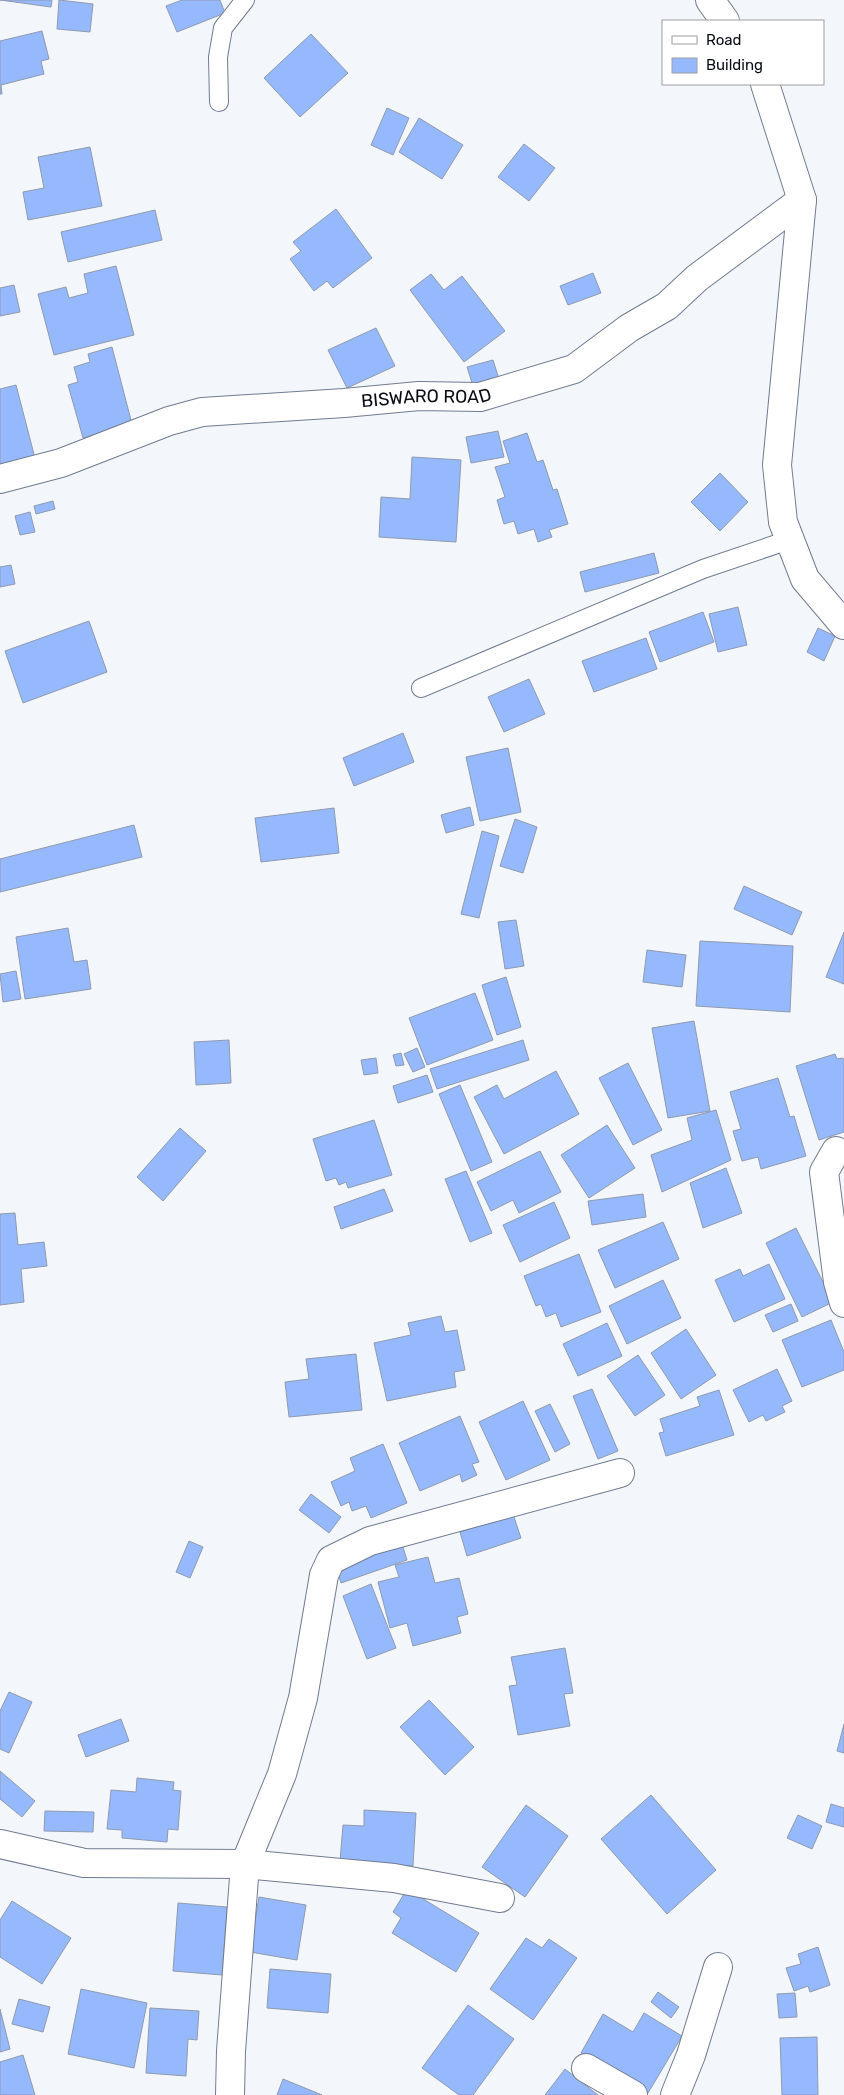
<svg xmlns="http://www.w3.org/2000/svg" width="844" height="2095" font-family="Rubik,sans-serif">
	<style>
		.building { fill: #96b9fd; stroke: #8e9aaf }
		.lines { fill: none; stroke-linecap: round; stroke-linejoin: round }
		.service-casing { stroke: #717c91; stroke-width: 20 }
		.minor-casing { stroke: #717c91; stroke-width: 30 }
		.service { stroke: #fff; stroke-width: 18 }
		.minor { stroke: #fff; stroke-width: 28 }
		.labels { text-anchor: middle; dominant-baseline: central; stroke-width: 4; stroke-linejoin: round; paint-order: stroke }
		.street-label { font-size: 18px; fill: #090d14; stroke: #fff }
	</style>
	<rect width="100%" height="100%" fill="#f3f6fb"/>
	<!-- building -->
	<g class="building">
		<path d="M0,0h52l-1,7z"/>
		<path d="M59,0l34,4 -3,28 -33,-3z"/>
		<path d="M182,0h38l5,13 -48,19 -11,-26z"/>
		<path d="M42,31l7,28 -8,2 3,13 -43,11 1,9h-2v-53z"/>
		<path d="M311,34l37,39 -48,44 -36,-39z"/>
		<path d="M387,108l22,10 -16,37 -22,-10z"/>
		<path d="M419,118l44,27 -21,34 -43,-27z"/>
		<path d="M524,144l31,24 -26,33 -31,-24z"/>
		<path d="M90,147l12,59 -74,14 -5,-28 21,-4 -6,-31z"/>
		<path d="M336,209l36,49 -39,30 -6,-7 -13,10 -24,-32 11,-8 -8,-9z"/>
		<path d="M155,210l7,30 -94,22 -7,-30z"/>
		<path d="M116,266l18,69 -80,20 -16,-61 28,-7 3,11 19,-5 -4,-19z"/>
		<path d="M593,273l8,20 -33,12 -8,-19z"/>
		<path d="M431,274l13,16 18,-14 43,55 -41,31 -54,-72z"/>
		<path d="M14,285l6,27 -20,4v-28z"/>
		<path d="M376,328l19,38 -48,22 -19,-38z"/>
		<path d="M112,347l20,77 -49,14 -15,-53 10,-3 -4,-15 16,-5 -2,-8z"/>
		<path d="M493,360l6,19 -26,7 -6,-19z"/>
		<path d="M16,385l20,77 -36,9v-82z"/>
		<path d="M498,431l6,26 -33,6 -5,-26z"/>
		<path d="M527,433l10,29 6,-2 10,30 4,-1 11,35 -19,6 3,7 -14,5 -4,-13 -16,5 -4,-13 -10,3 -7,-24 8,-3 -10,-30 15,-4 -7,-22z"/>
		<path d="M412,457l49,3 -5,82 -77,-5 2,-40 29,2z"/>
		<path d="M720,473l28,29 -28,29 -29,-29z"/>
		<path d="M53,501l2,8 -19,5 -2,-8z"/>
		<path d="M30,512l5,20 -15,3 -5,-19z"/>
		<path d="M654,553l5,20 -74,19 -5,-20z"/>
		<path d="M11,565l4,19 -15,3v-20z"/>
		<path d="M738,607l9,38 -29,7 -9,-38z"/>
		<path d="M703,612l11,30 -54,20 -11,-30z"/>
		<path d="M89,621l18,51 -84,31 -18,-52z"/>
		<path d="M818,628l17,8 -11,25 -17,-9z"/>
		<path d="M646,638l11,31 -63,23 -12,-31z"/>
		<path d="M529,679l16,35 -41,18 -16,-35z"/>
		<path d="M403,733l11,29 -60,24 -11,-28z"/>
		<path d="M508,748l13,64 -41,9 -14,-64z"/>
		<path d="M470,807l4,18 -28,8 -5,-18z"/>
		<path d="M334,808l5,45 -78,9 -6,-44z"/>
		<path d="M515,819l22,8 -14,46 -23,-7z"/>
		<path d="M134,825l8,32 -142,35v-33z"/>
		<path d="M482,831l17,5 -20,82 -18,-4z"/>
		<path d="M744,886l58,26 -10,23 -58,-26z"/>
		<path d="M516,920l8,46 -19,3 -7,-47z"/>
		<path d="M68,928l6,34 13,-2 4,29 -66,10 -9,-62z"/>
		<path d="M844,932v52l-18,-7z"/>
		<path d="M700,941l93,5 -3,66 -94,-6z"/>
		<path d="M647,950l39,5 -4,32 -39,-5z"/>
		<path d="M16,971l5,28 -18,3 -3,-28z"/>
		<path d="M506,977l15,50 -24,8 -15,-50z"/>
		<path d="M475,993l18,47 -66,25 -18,-47z"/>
		<path d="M694,1021l16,90 -42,7 -16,-90z"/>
		<path d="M229,1040l2,43 -35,2 -2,-43z"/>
		<path d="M523,1040l6,20 -92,29 -7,-20z"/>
		<path d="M417,1048l8,19 -12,5 -9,-18z"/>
		<path d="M401,1053l3,12 -8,1 -3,-11z"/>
		<path d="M835,1054l2,5 6,-1 1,3v71l-25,8 -23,-74z"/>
		<path d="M376,1058l2,15 -14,2 -3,-15z"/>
		<path d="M628,1063l34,67 -29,15 -34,-67z"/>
		<path d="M556,1071l23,43 -75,40 -30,-57 23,-12 7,14z"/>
		<path d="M427,1075l6,17 -35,11 -5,-17z"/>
		<path d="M778,1078l12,39 4,-1 12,40 -45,13 -3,-12 -16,4 -9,-30 8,-2 -11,-37z"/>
		<path d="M460,1085l32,77 -21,9 -32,-77z"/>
		<path d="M716,1110l15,50 -69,32 -11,-37 41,-15 -5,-22z"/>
		<path d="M374,1120l18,55 -44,13 -2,-6 -7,3 -3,-7 -10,3 -13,-42z"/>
		<path d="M607,1125l28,43 -46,30 -28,-43z"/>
		<path d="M180,1128l26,23 -43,50 -26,-24z"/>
		<path d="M540,1151l21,41 -42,21 -6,-13 -22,11 -14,-29z"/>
		<path d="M726,1168l16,45 -39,15 -13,-45z"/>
		<path d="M466,1171l26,62 -22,9 -25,-63z"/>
		<path d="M384,1189l9,22 -52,18 -7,-22z"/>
		<path d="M643,1194l3,23 -54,8 -4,-24z"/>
		<path d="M554,1202l16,36 -50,24 -17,-37z"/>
		<path d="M15,1213l3,32 26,-3 3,24 -26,3 3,33 -24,3v-91z"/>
		<path d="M663,1222l16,37 -64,29 -17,-38z"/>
		<path d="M796,1228l37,74 -31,15 -36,-74z"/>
		<path d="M579,1254l22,58 -40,15 -5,-14 -10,4 -5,-13 -5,2 -12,-30z"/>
		<path d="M769,1264l16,35 -51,23 -19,-42 25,-11 3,7z"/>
		<path d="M663,1280l18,38 -54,26 -18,-38z"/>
		<path d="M791,1304l7,17 -25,11 -8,-17z"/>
		<path d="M441,1316l4,16 12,-2 8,40 -11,2 2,15 -69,14 -13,-58 37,-8 -3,-12z"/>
		<path d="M831,1320l13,32v18l-42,17 -20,-47z"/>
		<path d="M607,1323l15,33 -44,20 -15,-32z"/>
		<path d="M686,1329l30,46 -35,24 -30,-46z"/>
		<path d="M356,1354l6,56 -73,7 -4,-35 24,-3 -3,-20z"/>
		<path d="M638,1355l27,40 -30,21 -28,-40z"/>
		<path d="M777,1369l15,32 -10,5 3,6 -19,9 -3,-6 -14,7 -16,-32z"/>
		<path d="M592,1389l26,62 -20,8 -25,-63z"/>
		<path d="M719,1390l15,45 -68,21 -7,-23 5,-1 -4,-13 40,-13 -3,-9z"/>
		<path d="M523,1401l27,59 -44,20 -27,-58z"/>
		<path d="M550,1404l20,40 -15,8 -20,-41z"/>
		<path d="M460,1416l19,46 -7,2 5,11 -15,7 -2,-8 -40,17 -21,-48z"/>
		<path d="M383,1444l24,59 -36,15 -5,-12 -14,5 -3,-9 -8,4 -10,-24 24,-11 -5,-13z"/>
		<path d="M311,1494l30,23 -12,16 -30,-23z"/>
		<path d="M513,1514l8,24 -54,18 -7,-24z"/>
		<path d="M189,1541l14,6 -13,31 -14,-6z"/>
		<path d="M401,1541l6,19 -66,23 -6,-19z"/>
		<path d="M428,1557l7,26 24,-5 9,36 -11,3 4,16 -48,13 -6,-23 -17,5 -12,-46 21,-5 -4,-12z"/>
		<path d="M371,1584l25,64 -29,11 -24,-63z"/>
		<path d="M565,1648l8,45 -9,1 6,32 -52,9 -9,-49 8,-1 -6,-28z"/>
		<path d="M9,1692l23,10 -23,51 -9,-4v-38z"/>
		<path d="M429,1700l45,47 -29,28 -45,-48z"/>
		<path d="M121,1719l8,22 -43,16 -8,-22z"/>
		<path d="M844,1724v29l-7,-2z"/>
		<path d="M0,1771l35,30 -13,16 -22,-18z"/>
		<path d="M137,1778l37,4 -1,8 8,1 -3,39 -10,-1 -1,13 -45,-4v-8l-15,-1 4,-39 25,2z"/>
		<path d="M651,1795l65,75 -49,44 -66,-75z"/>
		<path d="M831,1804l13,4v19l-18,-5z"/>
		<path d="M526,1805l42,31 -43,61 -43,-30z"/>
		<path d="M364,1810l52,3 -3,53 -73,-5 3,-36 21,1z"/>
		<path d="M45,1811l49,1 -1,20 -49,-1z"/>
		<path d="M798,1815l24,11 -10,23 -25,-11z"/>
		<path d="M407,1889l72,44 -23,39 -64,-39 9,-15 -8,-6z"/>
		<path d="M259,1897l47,8 -9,55 -47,-8z"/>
		<path d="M12,1901l59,37 -29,46 -42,-27v-37z"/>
		<path d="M178,1903l49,4 -5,68 -49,-4z"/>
		<path d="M526,1938l16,10 7,-9 28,19 -44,62 -43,-31z"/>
		<path d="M818,1947l12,38 -20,7 -2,-6 -14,5 -8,-23 15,-4 -3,-10z"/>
		<path d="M270,1969l61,5 -3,39 -61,-5z"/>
		<path d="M81,1989l66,14 -13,65 -66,-14z"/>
		<path d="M658,1992l21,15 -8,11 -20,-16z"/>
		<path d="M795,1993l2,24 -18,1 -2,-24z"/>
		<path d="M19,1999l31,8 -7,25 -31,-8z"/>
		<path d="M468,2005l46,34 -41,56h-14l-37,-27z"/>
		<path d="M150,2008l49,3 -2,29 -9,-1 -2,37 -40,-3z"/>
		<path d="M0,2009l10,40 -10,3z"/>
		<path d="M644,2013l38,23 -34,57 -67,-40 22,-39 30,18z"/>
		<path d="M817,2037l1,58h-36l-2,-57z"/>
		<path d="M23,2055l12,40h-35v-33z"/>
		<path d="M565,2069l33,26h-53z"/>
		<path d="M283,2079l39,16h-45z"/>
	</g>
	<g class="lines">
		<!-- service casing -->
		<g class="service-casing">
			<g id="service">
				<path d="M219,102l-1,-45 5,-29 22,-28"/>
				<path d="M421,688l282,-119 86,-29"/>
			</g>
		</g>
		<!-- minor casing -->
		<g class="minor-casing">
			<g id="minor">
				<path d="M710,0l15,21"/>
				<path d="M765,84l37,116 -25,265 6,57 22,57 39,46"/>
				<path id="s1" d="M0,479l61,-16 108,-42 33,-9 142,-9 75,-7 61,1 94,-28 55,-41 38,-22 30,-28 105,-78"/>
				<path d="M836,1151l-12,21 14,110 6,21"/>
				<path d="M0,1844l84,19 161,1 149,14 106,20"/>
				<path d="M586,2068l47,27"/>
				<path d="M230,2095l1,-44 14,-187 37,-90 21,-76 21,-123 7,-15 39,-19 250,-68"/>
				<path d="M675,2095l16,-40 27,-88"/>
			</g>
		</g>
		<!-- service -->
		<use href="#service" class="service"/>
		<!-- minor -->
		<use href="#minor" class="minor"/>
	</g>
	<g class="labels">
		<!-- street labels -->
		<g class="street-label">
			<text stroke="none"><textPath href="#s1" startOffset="438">BISWARO ROAD</textPath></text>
		</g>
	</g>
	<!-- legend -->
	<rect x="662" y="20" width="162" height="65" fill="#ffffff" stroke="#9d9ea1"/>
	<rect x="672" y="36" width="25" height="8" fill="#ffffff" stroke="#9d9ea1"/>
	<text x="706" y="45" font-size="15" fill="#090d14">Road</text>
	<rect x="672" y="58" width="25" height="15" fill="#96b9fd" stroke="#9d9ea1"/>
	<text x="706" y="70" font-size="15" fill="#090d14">Building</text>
</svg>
